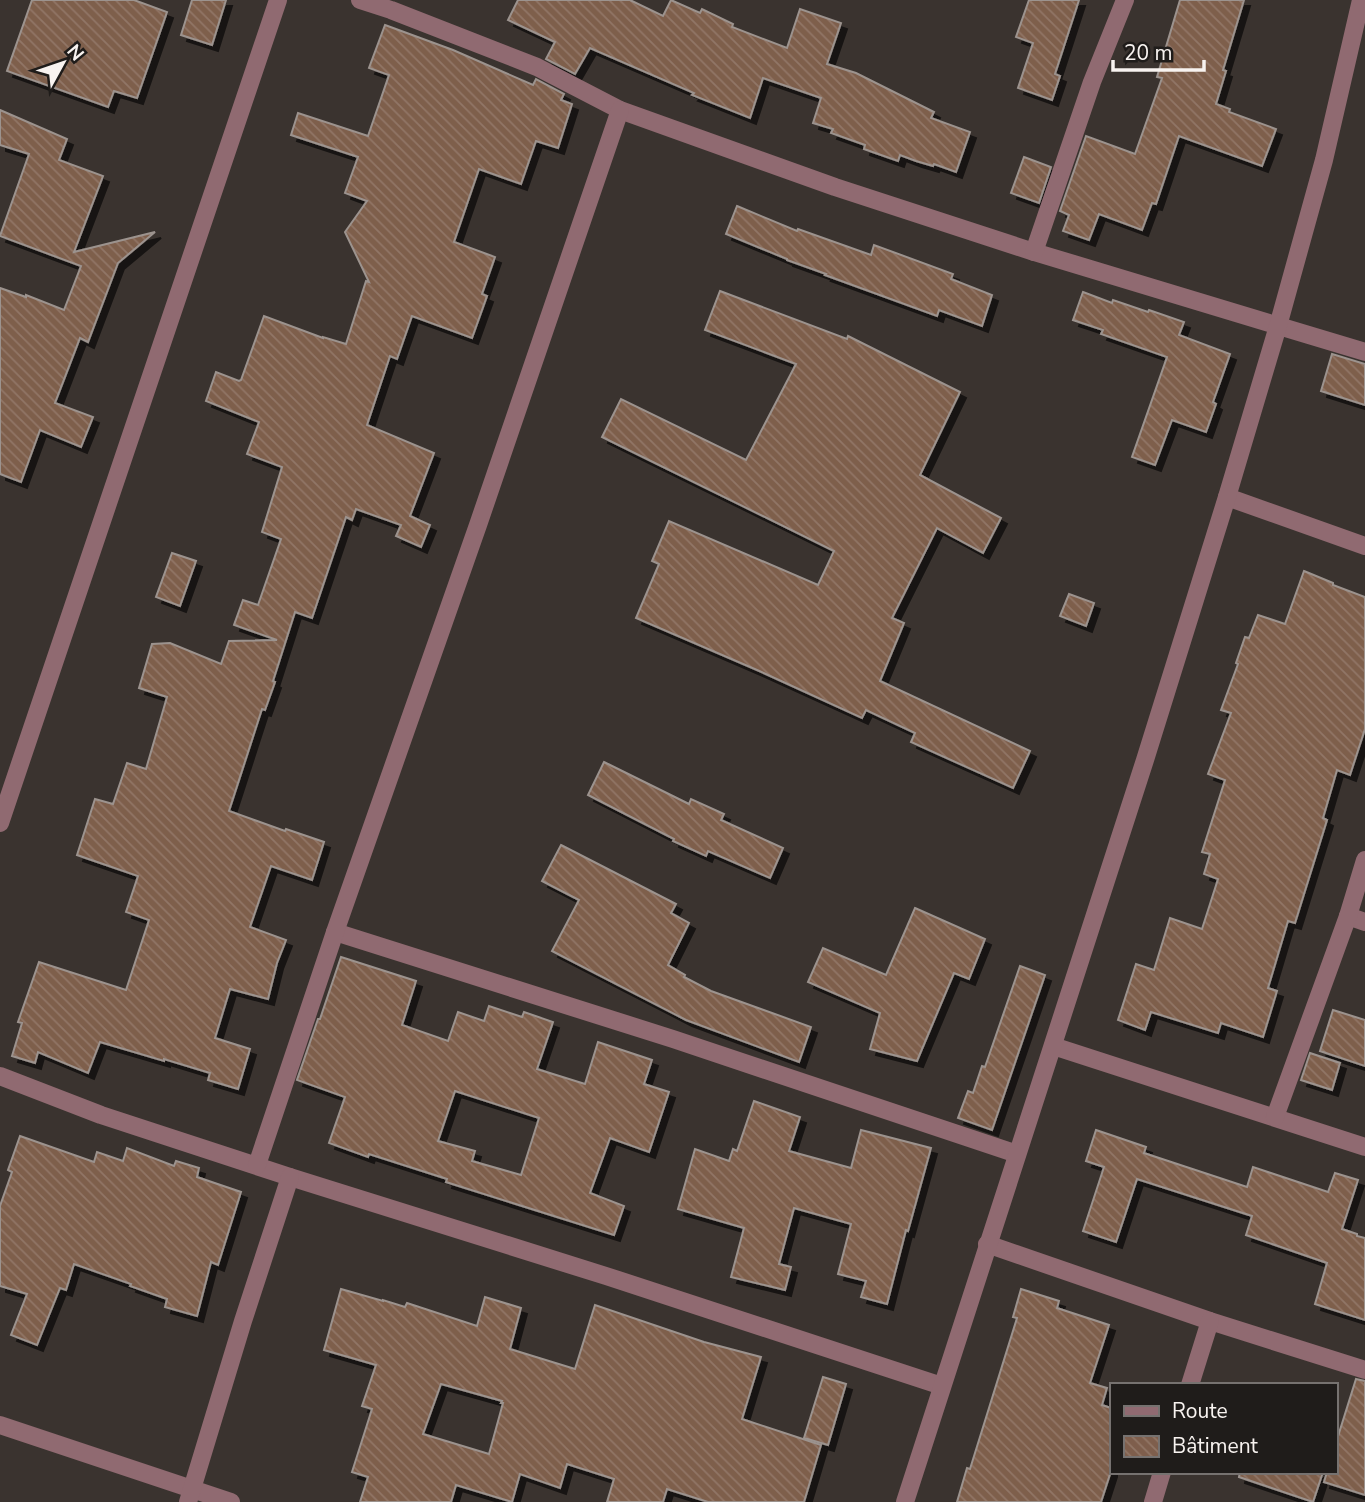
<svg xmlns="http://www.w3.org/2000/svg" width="1365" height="1502" font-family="'Nunito Sans',sans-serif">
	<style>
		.building { fill: url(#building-back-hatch); stroke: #9c938e; stroke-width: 2; fill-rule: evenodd; filter: url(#shadow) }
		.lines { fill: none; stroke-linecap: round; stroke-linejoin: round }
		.minor { stroke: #906a71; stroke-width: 18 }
	</style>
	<defs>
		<pattern id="building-back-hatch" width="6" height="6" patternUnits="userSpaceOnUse" patternTransform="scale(1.75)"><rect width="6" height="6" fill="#7e5e4c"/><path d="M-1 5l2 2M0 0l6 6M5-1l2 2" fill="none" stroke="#917666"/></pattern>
		<filter id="shadow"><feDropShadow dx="6" dy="6" stdDeviation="0" flood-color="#0009"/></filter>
	</defs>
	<rect width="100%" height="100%" fill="#3a332f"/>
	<!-- building -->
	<g class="building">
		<path d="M32,0h102l33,12 -30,86 -23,-7 -6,16 -101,-36z"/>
		<path d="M192,0h34l-14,45 -31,-10z"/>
		<path d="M518,0h112l33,16 8,-16 29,13 2,-4 31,15 -1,3 55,21 13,-39 41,14 -14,41 29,9 78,39 -3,6 39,14 -14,40 -22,-8 -1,2 -17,-5 -16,-6 -2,6 -34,-12 1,-4 -34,-12 2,-4 -20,-6 8,-25 -58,-20 -13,40 -58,-23 2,-2 -104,-45 -15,26 -29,-15 9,-17 -47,-22z"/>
		<path d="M1029,0h50l-24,74 5,2 -8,24 -34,-12 15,-45 -17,-6z"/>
		<path d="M1180,0h64l-21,70 3,1 -10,33 14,5 -1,3 47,17 -14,37 -83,-30 -23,68 -4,-1 -10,27 -43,-16 -10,26 -26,-9 6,-16 -9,-4 26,-75 49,18 27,-76 -5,-1z"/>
		<path d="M385,25l68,25 80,35 3,-6 28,15 -3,6 11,4 -14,44 -22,-7 -15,43 -42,-15 -25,73 41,15 -13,37 5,2 -15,42 -60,-22 -15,43 -7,-3 -23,69 67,28 -24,63 20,9 -9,22 -25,-11 5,-11 -45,-16 -4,11 -6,-3 -34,101 -17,-6 -22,69 2,1 -10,28 -3,-1 -33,102 56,20 1,-2 38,13 -12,38 -41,-14 -21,61 36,13 -9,23 -9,36 -38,-10 -15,49 35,11 -12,40 -30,-9 2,-7 -46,-14v2l-64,-19 -12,31 -50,-21 -3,11 -23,-7 10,-33 -4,-1 21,-60 87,28 23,-70 -23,-8 12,-36 -61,-21 18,-56 18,5 14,-41 19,6 21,-72 -28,-9 13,-44 18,-1 51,21 8,-23 48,-1 -43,-15 9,-25 15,5 23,-66 -19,-7 20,-65 -35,-13 12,-32 -53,-21 10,-29 23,9 2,-1 23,-64 59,22v-1l23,7 20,-63 3,1 -24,-50 22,-31 -22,-8 13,-36 -67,-22 7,-22 70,23 21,-61 -20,-7z"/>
		<path d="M0,110l67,29 -8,21 44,16 -29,76 81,-20 -37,31 -30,79 -8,-4 -25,65 38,14 -12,30 -41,-17 -19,52 -21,-8v-186l26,9v-2l38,15 17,-44 -81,-30 29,-82 -29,-9z"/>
		<path d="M1024,157l27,10 -12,36 -28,-10z"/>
		<path d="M737,206l60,25 1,-2 73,26 3,-10 79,29 -2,5 41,16 -10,31 -43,-16 -2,6 -112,-41 1,-1 -39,-14v-1l-61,-25z"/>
		<path d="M720,291l127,48 1,-3 112,56 -40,83 81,43 -18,35 -46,-25 -45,90 12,5 -24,58 150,70 -17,37 -102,-46 4,-9 -49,-23 -4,8 -105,-48 -121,-52 23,-54 -7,-3 17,-40 149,64 16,-34 -232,-114 19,-38 125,61 50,-96 -91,-34z"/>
		<path d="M1083,292l29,11 1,-3 35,12 1,-2 35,12 -5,13 51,19 -17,48 3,2 -10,28 -34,-12 -17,45 -23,-8 35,-100 -66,-23 2,-4 -30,-10z"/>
		<path d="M1332,354l33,10v41l-44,-14z"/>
		<path d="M172,553l24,8 -16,45 -24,-9z"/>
		<path d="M1304,571l29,12v2l32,12v132l-15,46 -13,-5 -14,48 4,2 -32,103 -7,-2 -20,67 9,3 -14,46 -42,-14 -3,10 -67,-21 -6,18 -27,-10 18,-56 18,6 16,-52 32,11 16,-50 -14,-5 6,-20 -8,-2 23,-72 -17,-6 23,-61 -10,-3 17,-46 -2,-1 9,-26 4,1 9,-23 27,9z"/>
		<path d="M1069,594l25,9 -8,23 -26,-10z"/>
		<path d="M604,762l85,42 2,-5 33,15 -3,6 62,28 -13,30 -62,-27 -2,5 -33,-15 1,-2 -86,-44z"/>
		<path d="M561,845l115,59 -5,9 18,10 -21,42 17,10 -1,2 27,14 100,36 -12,35 -113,-42 -134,-69 27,-51 -37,-19z"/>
		<path d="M915,908l70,31 -16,40 -15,-6 -37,88 -47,-12 10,-36 -72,-31 15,-34 63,27z"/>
		<path d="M341,957l75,24 -14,44 46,16 10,-29 26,9 5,-15 33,11 2,-5 29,10 -16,47 48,15 13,-42 54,18 -8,24 25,8 -20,60 -39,-14 -20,55 34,13 -10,29 -168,-53 1,-3 -78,-25 -1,3 -39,-14 16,-46 -48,-17 21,-61h2zM455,1091l84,27 -18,57 -49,-14 3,-10 -37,-10z"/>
		<path d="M1020,966l25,9 -53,155 -34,-12 10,-27 5,2 9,-27 3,1z"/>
		<path d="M1333,1010l32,10v46l-45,-15z"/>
		<path d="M1310,1053l30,10 -8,27 -31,-10z"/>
		<path d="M754,1101l46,16 -11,34 62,17 10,-38 70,18 -23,83 -2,-1 -19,74 -26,-7 5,-16 -28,-7 13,-50 -57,-16 -15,56 12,3 -6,23 -54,-13 13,-49 -66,-19 17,-60 34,12 4,-12 4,2z"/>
		<path d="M1096,1130l50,17 -2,6 103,34 6,-20 75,25 7,-19 23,7 -16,49 15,5v2l8,2v82l-50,-16 12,-41 -81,-28 6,-19 -115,-37 -21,63 -33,-11 21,-64 -18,-6z"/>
		<path d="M20,1136l74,26 3,-10 26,9 4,-13 47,18 2,-5 23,7 -2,9 44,15 -23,73 -7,-3 -14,54 -32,-9 2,-8 -37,-13 1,-2 -57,-20 -8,26 -6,-2 -23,57 -26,-10 16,-41 -27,-8v-80l12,-34 -4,-2z"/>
		<path d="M341,1289l42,12v-1l22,7 2,-4 70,23 8,-29 36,11 -11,41 65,20 20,-64 109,37 57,15 -19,62 79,26 -17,57h-96l-41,-13 -4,13h-56l7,-23 -47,-15 -7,24 -40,-14 -8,28 -56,-17 -5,17h-91l8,-25 -16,-5 20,-63 -10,-3 14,-41 -52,-15zM441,1384l61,17 -1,2h2l-14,51 -66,-20z"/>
		<path d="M1021,1289l38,12 -2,7 52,17 -19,58 17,5 -5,17 9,3v63l-10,31h-144l10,-34 3,1 47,-151 -4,-1z"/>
		<path d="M823,1377l23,7 -18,61 -24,-7z"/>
		<path d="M1356,1379l9,2v114l-41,-13 3,-10h8v-26z"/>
		<path d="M1240,1472h83l-10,30 -74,-25z"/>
	</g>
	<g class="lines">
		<!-- minor -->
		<g class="minor">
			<path d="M360,0l31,10 146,57 83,43 215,77 199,65 331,100"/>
			<path d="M1034,252l58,-170 33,-82"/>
			<path d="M1227,497l138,49"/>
			<path d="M0,823l278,-823"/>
			<path d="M1348,916l17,6"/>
			<path d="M335,932l338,107 344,115"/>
			<path d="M1053,1046l312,101"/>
			<path d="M0,1076l101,39 189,62 316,99 336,110"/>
			<path d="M1275,1117l73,-201 17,-56"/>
			<path d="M257,1165l78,-233 143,-407 142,-415"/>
			<path d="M987,1244l223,77 155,49"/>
			<path d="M1190,1385l20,-64"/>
			<path d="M0,1425l231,77"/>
			<path d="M188,1502l55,-181 47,-144"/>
			<path d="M905,1502l240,-742 82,-263 51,-171 46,-166 37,-160"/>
			<path d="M1153,1502l9,-30"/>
		</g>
	</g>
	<!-- legend -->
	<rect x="1110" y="1383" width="228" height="91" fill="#1f1c1a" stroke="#767270" stroke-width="2"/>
	<rect x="1124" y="1406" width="35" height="10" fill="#906a71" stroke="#767270" stroke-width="2"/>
	<text x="1172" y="1418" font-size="21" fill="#f8f3f0">Route</text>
	<rect x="1124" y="1436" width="35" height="21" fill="url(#building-back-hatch)" stroke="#767270" stroke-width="2"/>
	<text x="1172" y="1453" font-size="21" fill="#f8f3f0">Bâtiment</text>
	<!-- north arrow -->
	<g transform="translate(63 63) rotate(50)" stroke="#1f1c1a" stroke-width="5" paint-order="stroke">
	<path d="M0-5L12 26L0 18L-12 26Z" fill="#f8f3f0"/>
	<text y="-10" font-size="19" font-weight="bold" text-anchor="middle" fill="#f8f3f0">N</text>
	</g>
	<!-- scale -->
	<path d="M1113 60v10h91v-10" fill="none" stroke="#f8f3f0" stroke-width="3.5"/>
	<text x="1124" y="60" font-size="21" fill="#f8f3f0" stroke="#1f1c1a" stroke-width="5" paint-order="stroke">20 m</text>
</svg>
